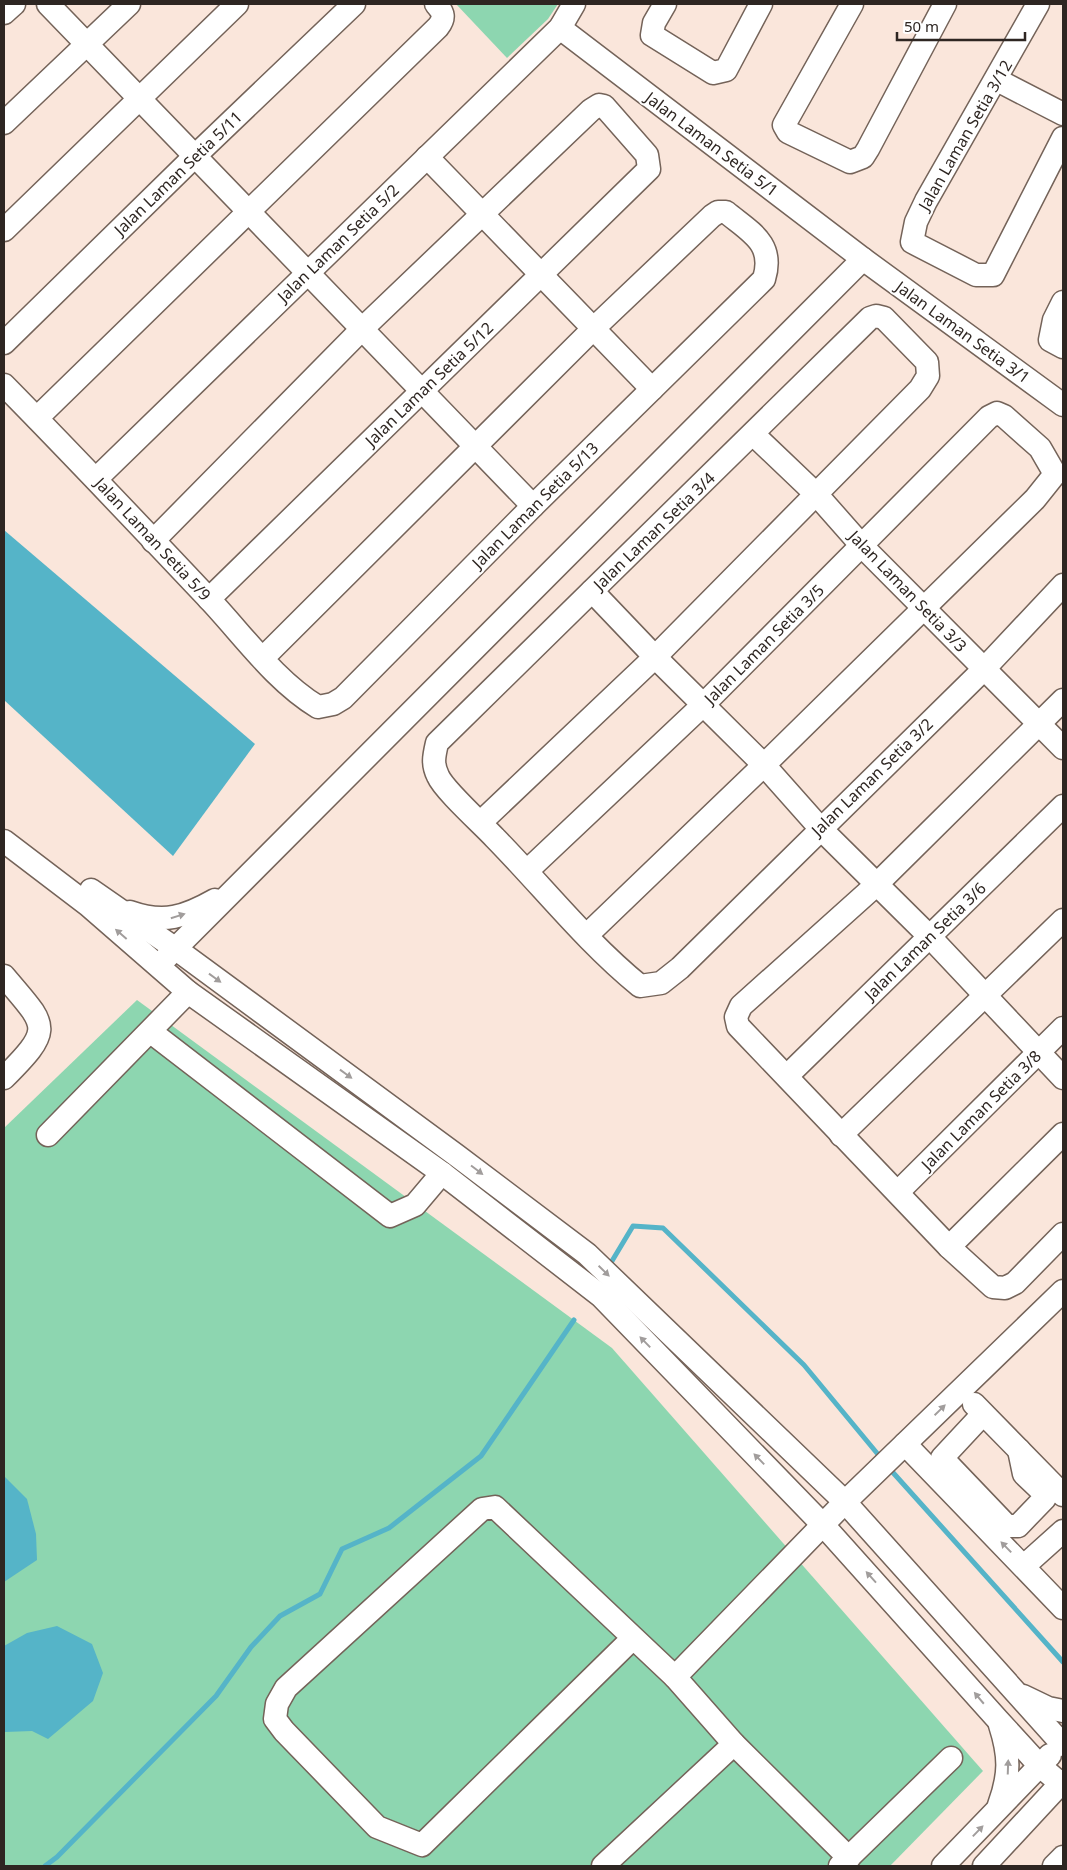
<svg xmlns="http://www.w3.org/2000/svg" width="1067" height="1870" font-family="'Noto Sans',sans-serif">
	<style>
		.green { fill: #8dd6b0 }
		.water { fill: #55b4c8 }
		.lines { fill: none; stroke-linecap: round; stroke-linejoin: round }
		.stream { stroke: #55b4c8; stroke-width: 5 }
		.minor-casing { stroke: #746359; stroke-width: 25 }
		.minor { stroke: #fff; stroke-width: 22 }
		.oneway { fill: #a19d9c }
		.labels { text-anchor: middle; dominant-baseline: central; stroke-width: 4; stroke-linejoin: round; paint-order: stroke }
		.street-label { font-size: 16px; fill: #2e2622; stroke: #fff }
	</style>
	<rect width="100%" height="100%" fill="#fae6db"/>
	<!-- green -->
	<g class="green">
		<path d="M456,4h102l-10,15 -41,39z"/>
		<path d="M137,1000l475,348 371,423 -93,95h-886v-738z"/>
	</g>
	<!-- water -->
	<g class="water">
		<path d="M4,530l251,214 -82,112 -169,-156z"/>
		<path d="M4,1476l23,23 9,35 1,26 -33,22z"/>
		<path d="M57,1626l35,18 11,29 -10,28 -45,38 -16,-8 -27,1 -1,2v-88l23,-13z"/>
	</g>
	<g class="lines">
		<!-- stream -->
		<g class="stream">
			<path d="M609,1266l24,-40 30,2 141,137 77,93"/>
			<path d="M888,1467l175,195"/>
			<path d="M45,1866l12,-9 159,-161 35,-49 29,-31 40,-22 22,-45 47,-21 92,-72 93,-136"/>
		</g>
		<!-- minor casing -->
		<g class="minor-casing">
			<g id="minor">
				<path d="M48,4l485,502"/>
				<path d="M665,4l-11,19 -2,12 61,38 13,-3 35,-66"/>
				<path d="M852,4l-68,121 4,7 62,30 13,-5 5,-8 77,-145"/>
				<path d="M1038,4l-112,197 -10,21 -4,20 64,33h17l70,-137"/>
				<path d="M4,13l10,-9"/>
				<path d="M560,28l303,231 200,146"/>
				<path d="M997,80l66,34"/>
				<path d="M4,123l125,-119"/>
				<path d="M427,157l225,232"/>
				<path d="M4,230l233,-226"/>
				<path d="M1063,302l-9,18 -4,20 13,7"/>
				<path d="M4,343l192,-188 158,-151"/>
				<path d="M4,385c69,70 137,142 204,213 35,37 67,83 110,109l15,-3 10,-6 190,-192 231,-227c11,-36 -14,-47 -38,-67h-8l-6,4 -119,113 -330,329"/>
				<path d="M37,418l401,-391c7,-9 6,-14 -2,-23"/>
				<path d="M753,434l64,61 45,51 201,202"/>
				<path d="M96,479l464,-451 14,-24"/>
				<path d="M153,541l209,-212 229,-219 8,-5 5,1 43,49 2,14 -440,430"/>
				<path d="M592,591l63,66 109,108 56,63 110,109 133,141"/>
				<path d="M1063,700l-187,185 -135,121 -5,11 2,9 211,221 44,40 12,1 10,-5 48,-49"/>
				<path d="M480,823l175,-166 265,-268 8,-13 -1,-14 -43,-44 -8,-2 -6,2 -433,425c-3,13 -5,21 1,33 6,14 45,49 57,62 48,49 92,105 145,148l21,-3 19,-15 304,-299 79,-84"/>
				<path d="M4,841l84,64 100,87 254,181 159,123 223,230 174,194 41,45 22,19"/>
				<path d="M527,871l176,-166 286,-288 8,-4 7,3 36,32 15,26 -20,25 -271,266 -177,170"/>
				<path d="M91,890l85,59 280,206 131,99 258,248 218,243"/>
				<path d="M130,912c34,12 55,5 85,-12"/>
				<path d="M166,958l697,-699"/>
				<path d="M4,976c43,51 51,51 0,102"/>
				<path d="M151,1032l239,184 25,-11 27,-32"/>
				<path d="M787,1076l276,-270"/>
				<path d="M48,1135l140,-143"/>
				<path d="M841,1135l222,-215"/>
				<path d="M898,1192l165,-164"/>
				<path d="M949,1247l114,-113"/>
				<path d="M974,1404l89,91"/>
				<path d="M983,1414l-41,44 65,68h11l27,-28v-4l-21,-20 -5,-24"/>
				<path d="M905,1444l158,164"/>
				<path d="M1024,1566l39,-35"/>
				<path d="M633,1638l-211,207 -45,-18 -93,-96 -9,-12 2,-15 9,-16 196,-179 13,-2 180,170 59,67 115,114"/>
				<path d="M675,1677l170,-175 218,-211"/>
				<path d="M1023,1696l25,12 15,3"/>
				<path d="M999,1805c11,-30 11,-49 1,-80"/>
				<path d="M603,1866l131,-122"/>
				<path d="M840,1866l111,-108"/>
				<path d="M943,1866l107,-111"/>
				<path d="M984,1866l79,-85"/>
				<path d="M1054,1866l9,-9"/>
			</g>
		</g>
		<!-- minor -->
		<use href="#minor" class="minor"/>
	</g>
	<!-- one-way arrows -->
	<defs><path id="oneway-solid" d="M-6-.8H1V-3.2L6.5 0L1 3.2V.8H-6Z" transform="scale(1.25)"/></defs>
	<g class="oneway">
		<use href="#oneway-solid" transform="translate(178 916) rotate(-17)"/>
		<use href="#oneway-solid" transform="translate(121 934) rotate(-139)"/>
		<use href="#oneway-solid" transform="translate(215 978) rotate(36)"/>
		<use href="#oneway-solid" transform="translate(346 1074) rotate(36)"/>
		<use href="#oneway-solid" transform="translate(477 1170) rotate(37)"/>
		<use href="#oneway-solid" transform="translate(604 1271) rotate(44)"/>
		<use href="#oneway-solid" transform="translate(645 1342) rotate(-134)"/>
		<use href="#oneway-solid" transform="translate(940 1410) rotate(-44)"/>
		<use href="#oneway-solid" transform="translate(759 1459) rotate(-134)"/>
		<use href="#oneway-solid" transform="translate(1006 1547) rotate(-134)"/>
		<use href="#oneway-solid" transform="translate(871 1577) rotate(-132)"/>
		<use href="#oneway-solid" transform="translate(979 1698) rotate(-130)"/>
		<use href="#oneway-solid" transform="translate(1008 1767) rotate(-88)"/>
		<use href="#oneway-solid" transform="translate(978 1831) rotate(-46)"/>
	</g>
	<g class="labels">
		<!-- street labels -->
		<g class="street-label">
			<text transform="translate(965 135) rotate(-60)">Jalan Laman Setia 3/12</text>
			<text transform="translate(712 144) rotate(37)">Jalan Laman Setia 5/1</text>
			<text transform="translate(178 173) rotate(-44)">Jalan Laman Setia 5/11</text>
			<text transform="translate(338 243) rotate(-44)">Jalan Laman Setia 5/2</text>
			<text transform="translate(963 332) rotate(36)">Jalan Laman Setia 3/1</text>
			<text transform="translate(429 384) rotate(-44)">Jalan Laman Setia 5/12</text>
			<text transform="translate(535 505) rotate(-45)">Jalan Laman Setia 5/13</text>
			<text transform="translate(654 531) rotate(-44)">Jalan Laman Setia 3/4</text>
			<text transform="translate(153 539) rotate(47)">Jalan Laman Setia 5/9</text>
			<text transform="translate(908 591) rotate(46)">Jalan Laman Setia 3/3</text>
			<text transform="translate(764 644) rotate(-45)">Jalan Laman Setia 3/5</text>
			<text transform="translate(872 777) rotate(-44)">Jalan Laman Setia 3/2</text>
			<text transform="translate(925 941) rotate(-44)">Jalan Laman Setia 3/6</text>
			<text transform="translate(981 1110) rotate(-45)">Jalan Laman Setia 3/8</text>
		</g>
	</g>
	<!-- border -->
	<rect width="1067" height="1870" fill="none" stroke="#2e2622" stroke-width="10"/>
	<!-- scale -->
	<path d="M897 32v8h128v-8" fill="none" stroke="#2e2622" stroke-width="2.5"/>
	<text x="904" y="32" font-size="15" fill="#2e2622" stroke="#ffffff" stroke-width="4" paint-order="stroke">50 m</text>
</svg>
